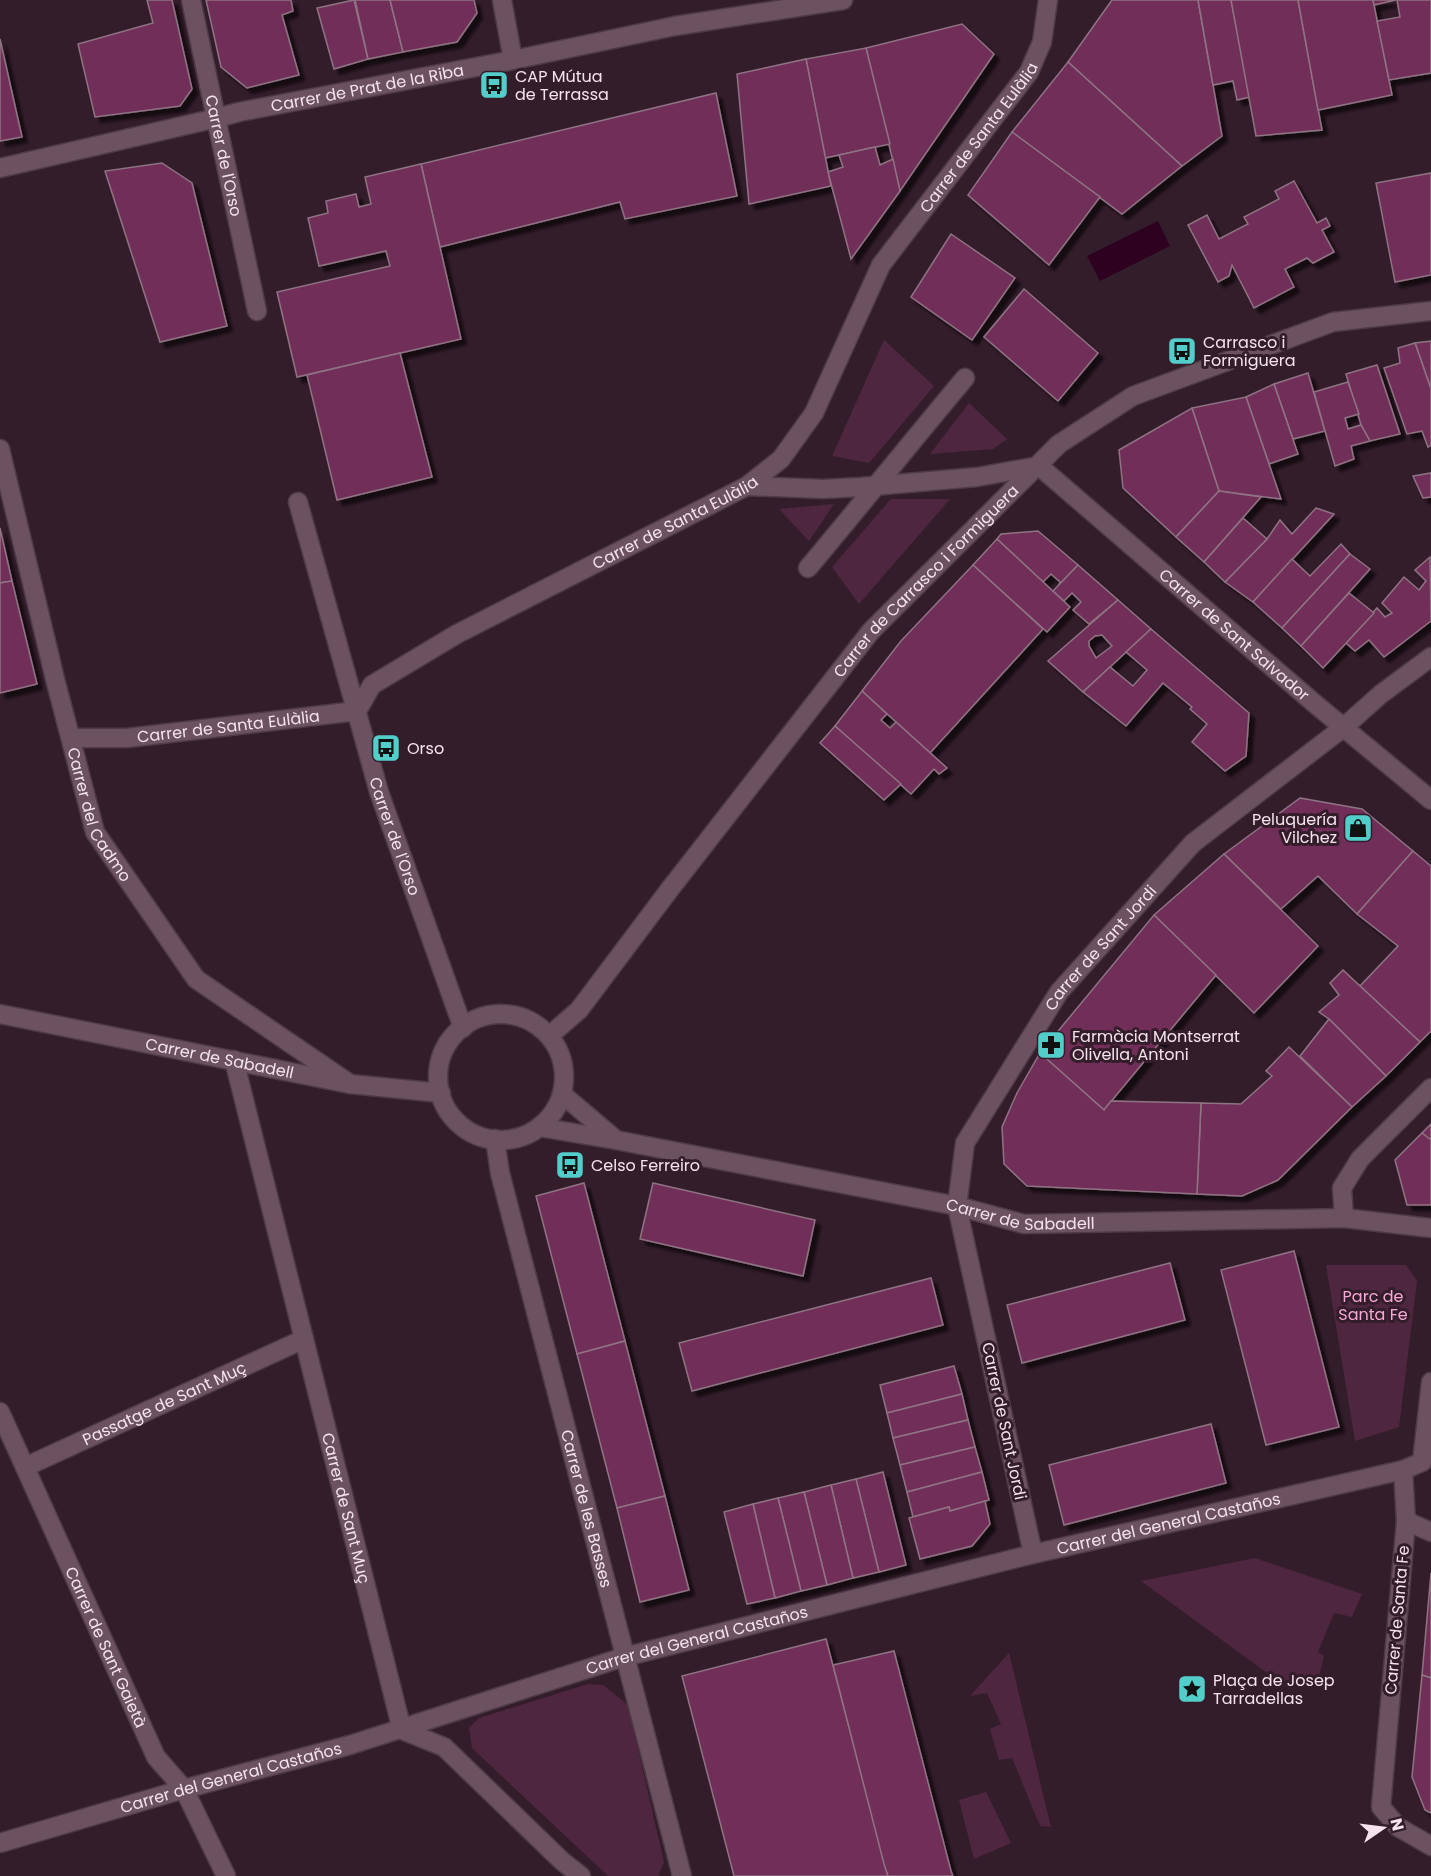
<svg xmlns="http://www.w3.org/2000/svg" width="1431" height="1876" font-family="Poppins,sans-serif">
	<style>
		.green { fill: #4e263f }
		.water { fill: #2e0121 }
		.building { fill: #702f59; stroke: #8f7383; stroke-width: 1.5; fill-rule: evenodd; filter: url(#shadow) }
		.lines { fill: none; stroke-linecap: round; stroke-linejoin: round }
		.minor-casing { stroke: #4e3b47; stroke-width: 21 }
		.minor { stroke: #6c5261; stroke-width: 18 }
		.labels { text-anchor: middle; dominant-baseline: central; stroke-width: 6; stroke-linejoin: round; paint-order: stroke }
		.poi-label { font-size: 16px; fill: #f4e3ec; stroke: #341d2b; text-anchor: start }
		.street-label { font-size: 16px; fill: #f4e3ec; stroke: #341d2b }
		.park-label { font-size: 16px; fill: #f6a8d7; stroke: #341d2b }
	</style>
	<defs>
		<filter id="shadow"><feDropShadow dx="5.5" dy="5.5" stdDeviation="1.5" flood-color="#0009"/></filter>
	</defs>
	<rect width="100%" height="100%" fill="#341d2b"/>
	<!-- green -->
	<g class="green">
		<path d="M884,340l50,46 -65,77 -37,-7z"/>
		<path d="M969,403l38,36 -14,10 -63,5z"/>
		<path d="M891,499h59l-91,105 -27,-37z"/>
		<path d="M834,504l-25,37 -30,-32z"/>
		<path d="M1326,1265h80l11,16 -18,146 -44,14z"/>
		<path d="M1255,1558l107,36 -10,23 -18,-4 -16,39 6,4 -5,20 -23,1 -11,9 -144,-105z"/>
		<path d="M1009,1653l42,174 -11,-1 -28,-68 -13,2 -9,-31 11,-5 -14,-31 -17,3z"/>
		<path d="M588,1684l15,1 25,20 36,157 -6,14h-50l-136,-128 -3,-20 10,-10z"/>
		<path d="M986,1792l25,51 -37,16 -15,-59z"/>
	</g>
	<!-- water -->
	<path class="water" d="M1158,221l12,25 -70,35 -13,-25z"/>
	<!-- building -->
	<g class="building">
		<path d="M147,0h25l20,89 -12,17 -85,11 -17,-73 75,-21z"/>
		<path d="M206,0h85l2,11 -11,4 17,60 -52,13 -26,-21z"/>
		<path d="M354,0l14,59 -34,10 -17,-61z"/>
		<path d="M355,0h35l13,52 -35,7z"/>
		<path d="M390,0h84l3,13 -20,29 -54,10z"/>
		<path d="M1112,0h86l24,136 -40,30 -114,-104z"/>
		<path d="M1198,0h33l19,97 -13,3 -4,-19 -20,4z"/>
		<path d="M1231,0h67l24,130 -66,6z"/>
		<path d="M1298,0h75l19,95 -74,15z"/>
		<path d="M1373,0h23l-22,5z"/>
		<path d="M1397,0h34v73l-42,7 -12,-59 23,-4z"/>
		<path d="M962,24l32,30 -94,137 -34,-143z"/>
		<path d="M0,39l22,98 -22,4z"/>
		<path d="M866,48l24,96 -65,14 -19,-99z"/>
		<path d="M806,59l25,127 -82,18 -12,-130z"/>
		<path d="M1068,62l114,104 -60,48 -110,-82z"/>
		<path d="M716,93l21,103 -112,23 -5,-17 -180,45 -19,-83z"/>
		<path d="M1012,132l88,65 -51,68 -81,-70z"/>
		<path d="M875,147l5,18 13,-6 7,32 -49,68 -23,-87 15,-5 -4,-12z"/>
		<path d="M162,163l30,20 35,143 -67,16 -55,-171z"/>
		<path d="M421,164l40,175 -164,38 -20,-85 113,-26 -4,-15 -67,15 -11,-48 20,-5 -2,-12 30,-7 3,13 12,-3 -6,-27z"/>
		<path d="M1431,173v102l-36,7 -19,-99z"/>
		<path d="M1294,181l23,42 9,-5 4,8 -8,4 12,22 -21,11 -6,-5 -22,11 9,18 -40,21 -22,-43 -3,11 -11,6 -30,-57 19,-10 12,24 29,-15 -4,-7 35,-18 -4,-8z"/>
		<path d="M951,234l64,44 -43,62 -61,-43z"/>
		<path d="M1024,289l74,64 -40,48 -74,-64z"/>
		<path d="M1431,341v48l-16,-46z"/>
		<path d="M1415,343l16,46v56l-3,2 -6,-16 -15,3 -23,-66 16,-5 -2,-15z"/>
		<path d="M400,353l32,124 -95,23 -30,-125z"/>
		<path d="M1377,365l23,69 -30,7 -9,-16 -15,-51z"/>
		<path d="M1308,373l17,58 -32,8 -19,-55z"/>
		<path d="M1348,382l11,32 -14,4 3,11 13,-4 9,16 -19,5 3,13 -19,7 -21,-74z"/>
		<path d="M1274,384l24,70 -29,10 -23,-67z"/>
		<path d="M1246,397l23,67 12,35 -62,-8 -27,-83z"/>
		<path d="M1192,408l27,83 -43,46 -53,-49 -4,-38z"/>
		<path d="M1431,473v24l-8,1 -10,-22z"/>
		<path d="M1219,491l42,6 -57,65 -28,-25z"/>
		<path d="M1316,508l18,6 -81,88 -28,-20 42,-43 13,-19 12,14z"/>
		<path d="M1243,518l24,21 -42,43 -21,-20z"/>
		<path d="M0,528l12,53 -12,2z"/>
		<path d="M1038,531l40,34 -19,20 1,-3 -9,-8 -8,8 -46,-43 4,-5z"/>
		<path d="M997,539l73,68 -23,25 -74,-67z"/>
		<path d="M1341,544l9,10 -68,74 -29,-26 39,-43 18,17z"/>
		<path d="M1350,554l20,15 -69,77 -19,-18z"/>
		<path d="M1430,557l1,64 -47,36 -15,-17 -14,11 -9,-8 31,-35 8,9 7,-4 -10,-10 22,-26 15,13 7,-9 -11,-11z"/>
		<path d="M973,565l70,64 -113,124 -68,-62 39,-50z"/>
		<path d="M1078,565l40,35 -29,24 -16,-14 8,-8 -9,-9 -8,8 -11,-10z"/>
		<path d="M12,581l25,103 -37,9v-110z"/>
		<path d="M1349,593l25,20 -51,55 -22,-22z"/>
		<path d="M1118,600l33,29 -68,63 -35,-31zM1102,635l10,11 -16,12 -7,-12v-5l6,-5z"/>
		<path d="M1151,629l98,84 -3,43 -21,15 -33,-29 15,-18 -17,-15 2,-2 -29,-24 -37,43 -43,-34 27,-25 23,19 14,-16 -21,-18z"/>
		<path d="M862,691l25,23 -6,6 9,8 6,-6 51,46 -8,6 -5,-5 -23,25 -76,-68z"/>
		<path d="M835,726l66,58 -17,16 -64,-57z"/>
		<path d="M1300,798l62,11 51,42 -56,63 -39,-38 -37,33 -57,-55z"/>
		<path d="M1413,851l18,15v165l-11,11 -60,-56 38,-40 -41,-32z"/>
		<path d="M1224,854l94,92 -64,67 -100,-98z"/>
		<path d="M1154,915l62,60 -112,135 -64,-57z"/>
		<path d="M1343,970l77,72 -34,34 -57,-57 -10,-7 20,-17 -9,-12z"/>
		<path d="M1329,1019l57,57 -34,31 -52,-51z"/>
		<path d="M1289,1047l63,60 -74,73 -36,16 -45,-2 4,-91 40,1 31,-28 -6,-5z"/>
		<path d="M1040,1053l64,57 7,-9 90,2 -4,91 -170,-8 -23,-22 -2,-37 15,-34z"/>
		<path d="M1431,1124v16l-9,-7z"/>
		<path d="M1422,1133l9,7v65h-24l-12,-45z"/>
		<path d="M584,1183l41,158 -48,13 -41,-158z"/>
		<path d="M653,1183l162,37 -12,56 -163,-37z"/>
		<path d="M1294,1251l45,176 -73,18 -45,-175z"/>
		<path d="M1170,1263l15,57 -163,43 -15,-58z"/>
		<path d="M931,1278l12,47 -251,66 -13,-48z"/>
		<path d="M625,1341l40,155 -48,12 -40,-154z"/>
		<path d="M954,1366l8,28 -75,19 -7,-28z"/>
		<path d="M962,1394l6,26 -75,18 -6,-25z"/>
		<path d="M968,1420l7,27 -75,18 -7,-27z"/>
		<path d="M1211,1424l15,59 -162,42 -15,-60z"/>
		<path d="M975,1447l7,25 -75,20 -7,-27z"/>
		<path d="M883,1472l23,93 -27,7 -23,-93z"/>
		<path d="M982,1472l7,28 -39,11 -1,-4 -36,10 -6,-25z"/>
		<path d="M856,1479l23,93 -26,6 -22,-93z"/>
		<path d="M831,1485l22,93 -26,7 -23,-93z"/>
		<path d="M804,1492l23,93 -26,6 -23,-93z"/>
		<path d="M665,1496l24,94 -49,12 -23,-94z"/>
		<path d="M778,1498l23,93 -26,7 -22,-94z"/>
		<path d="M985,1501l5,23 -18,22 -52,13 -11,-41 40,-11 1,4z"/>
		<path d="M753,1504l22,94 -28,6 -23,-92z"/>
		<path d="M1431,1573v105l-9,-3z"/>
		<path d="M826,1639l62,237h-154l-52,-200z"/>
		<path d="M894,1651l57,220 2,5h-65l-4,-12 -51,-199z"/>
		<path d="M1422,1675l9,3v135l-6,-3 -13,-33z"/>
	</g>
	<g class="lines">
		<!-- minor casing -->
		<g class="minor-casing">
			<g id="minor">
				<path id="s1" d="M191,0l66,311"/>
				<path d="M502,0l11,60"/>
				<path id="s2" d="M0,168l217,-50 22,-6 274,-52 162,-34 168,-26"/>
				<path id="s3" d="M0,449l55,230 40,153 101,147 154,105"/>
				<path id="s4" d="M1039,466l275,237 117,97"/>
				<path d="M747,486l76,3 38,-2 116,-10 62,-11"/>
				<path id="s5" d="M298,502l81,290 84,236"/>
				<path d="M808,568c53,-63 104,-127 157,-190"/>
				<path id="s6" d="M357,711l15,-26 85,-51 290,-148 34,-27 33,-46 67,-148 148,-193 13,-30 6,-42"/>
				<path id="s7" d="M71,738h56l230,-27"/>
				<path id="s8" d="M0,1014l350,70 91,9"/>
				<circle cx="501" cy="1077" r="63"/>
				<path id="s9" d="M549,1036l30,-26 91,-121 201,-258 188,-187 74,-48 200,-74 98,-11"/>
				<path id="s10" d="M234,1060l168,670 42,17 118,114 19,15"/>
				<path d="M562,1094l53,45"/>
				<path id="s11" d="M539,1127l77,13 341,66 67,18 320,-6 87,10"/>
				<path id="s12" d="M495,1139l5,34 182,703"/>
				<path d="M1344,1218l-2,-30 18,-29 71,-71"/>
				<path d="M1431,1382l-9,80 -19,8 3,51 -25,286 17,20 33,19"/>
				<path id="s13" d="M0,1412l156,345 28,32 42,87"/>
				<path id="s14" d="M25,1467l279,-128"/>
				<path d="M1406,1521l25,11"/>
				<path id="s15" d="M1033,1554l-76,-348 8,-63 94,-151 134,-149 151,-116 37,-33 50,-37"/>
				<path id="s16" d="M0,1843l184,-54 166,-44 274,-88 409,-103 370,-84"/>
			</g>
		</g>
		<!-- minor -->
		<use href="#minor" class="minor"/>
	</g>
	<!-- icons -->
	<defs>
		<g id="bus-square" transform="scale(1.5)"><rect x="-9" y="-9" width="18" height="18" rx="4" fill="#53cdca" stroke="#341d2b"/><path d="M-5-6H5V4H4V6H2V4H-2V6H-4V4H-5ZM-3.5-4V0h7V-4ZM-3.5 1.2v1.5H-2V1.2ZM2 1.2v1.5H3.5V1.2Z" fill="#111"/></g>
		<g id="shop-square" transform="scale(1.5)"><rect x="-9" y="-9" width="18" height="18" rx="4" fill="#53cdca" stroke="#341d2b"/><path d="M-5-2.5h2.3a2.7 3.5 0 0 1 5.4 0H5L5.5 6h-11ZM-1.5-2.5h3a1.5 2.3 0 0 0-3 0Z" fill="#111"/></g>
		<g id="pharmacy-square" transform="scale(1.5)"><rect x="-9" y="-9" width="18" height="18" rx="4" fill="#53cdca" stroke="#341d2b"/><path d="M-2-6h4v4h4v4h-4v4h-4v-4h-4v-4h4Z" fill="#111"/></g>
		<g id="sight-square" transform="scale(1.5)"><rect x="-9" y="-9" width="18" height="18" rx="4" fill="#53cdca" stroke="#341d2b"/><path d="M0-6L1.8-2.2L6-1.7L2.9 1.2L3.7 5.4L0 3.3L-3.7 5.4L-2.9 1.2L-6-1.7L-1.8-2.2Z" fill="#111"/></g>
	</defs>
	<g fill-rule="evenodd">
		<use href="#bus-square" x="494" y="85"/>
		<use href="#bus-square" x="1182" y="351"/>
		<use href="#bus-square" x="386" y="748"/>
		<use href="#shop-square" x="1358" y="828"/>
		<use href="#pharmacy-square" x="1051" y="1045"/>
		<use href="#bus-square" x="570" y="1165"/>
		<use href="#sight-square" x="1192" y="1689"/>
	</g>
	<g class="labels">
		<!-- poi labels -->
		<g class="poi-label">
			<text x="515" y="76">CAP Mútua<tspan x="515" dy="18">de Terrassa</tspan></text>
			<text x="1203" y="342">Carrasco i<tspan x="1203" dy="18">Formiguera</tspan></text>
			<text x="407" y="748">Orso</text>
			<text x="1337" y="819" text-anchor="end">Peluquería<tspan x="1337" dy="18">Vilchez</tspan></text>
			<text x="1072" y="1036">Farmàcia Montserrat<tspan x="1072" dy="18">Olivella, Antoni</tspan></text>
			<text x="591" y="1165">Celso Ferreiro</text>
			<text x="1213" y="1680">Plaça de Josep<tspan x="1213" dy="18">Tarradellas</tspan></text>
		</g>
		<!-- street labels -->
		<g class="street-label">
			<text stroke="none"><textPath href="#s2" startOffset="376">Carrer de Prat de la Riba</textPath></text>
			<text stroke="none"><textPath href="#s6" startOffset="878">Carrer de Santa Eulàlia</textPath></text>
			<text stroke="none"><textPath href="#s1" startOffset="159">Carrer de l'Orso</textPath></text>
			<text stroke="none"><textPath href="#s6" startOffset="374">Carrer de Santa Eulàlia</textPath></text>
			<text stroke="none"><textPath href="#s9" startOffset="592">Carrer de Carrasco i Formiguera</textPath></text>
			<text stroke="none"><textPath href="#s4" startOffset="258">Carrer de Sant Salvador</textPath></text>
			<text stroke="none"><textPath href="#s7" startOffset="158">Carrer de Santa Eulàlia</textPath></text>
			<text stroke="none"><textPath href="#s3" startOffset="380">Carrer del Cadmo</textPath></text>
			<text stroke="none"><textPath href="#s5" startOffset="348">Carrer de l'Orso</textPath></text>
			<text stroke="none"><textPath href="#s15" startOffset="658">Carrer de Sant Jordi</textPath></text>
			<text stroke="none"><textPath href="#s8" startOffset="224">Carrer de Sabadell</textPath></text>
			<text stroke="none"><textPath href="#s11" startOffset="490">Carrer de Sabadell</textPath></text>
			<text stroke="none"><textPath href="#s14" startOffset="153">Passatge de Sant Muç</textPath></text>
			<text transform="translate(1004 1421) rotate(78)">Carrer de Sant Jordi</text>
			<text stroke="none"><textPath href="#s10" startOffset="462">Carrer de Sant Muç</textPath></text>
			<text stroke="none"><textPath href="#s12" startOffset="381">Carrer de les Basses</textPath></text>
			<text stroke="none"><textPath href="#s16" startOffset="1212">Carrer del General Castaños</textPath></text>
			<text transform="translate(1397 1620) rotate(-85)">Carrer de Santa Fe</text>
			<text stroke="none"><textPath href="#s16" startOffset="726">Carrer del General Castaños</textPath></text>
			<text stroke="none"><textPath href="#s13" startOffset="258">Carrer de Sant Gaietà</textPath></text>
			<text stroke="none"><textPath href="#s16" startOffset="240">Carrer del General Castaños</textPath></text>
		</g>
		<!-- park labels -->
		<g class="park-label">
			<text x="1373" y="1296">Parc de<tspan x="1373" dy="18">Santa Fe</tspan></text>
		</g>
	</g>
	<!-- north arrow -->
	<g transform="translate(1383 1828) rotate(76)" stroke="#341d2b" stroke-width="4.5" paint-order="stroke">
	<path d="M0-4.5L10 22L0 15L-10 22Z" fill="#f4e3ec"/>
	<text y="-9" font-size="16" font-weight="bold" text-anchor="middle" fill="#f4e3ec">N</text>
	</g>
</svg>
